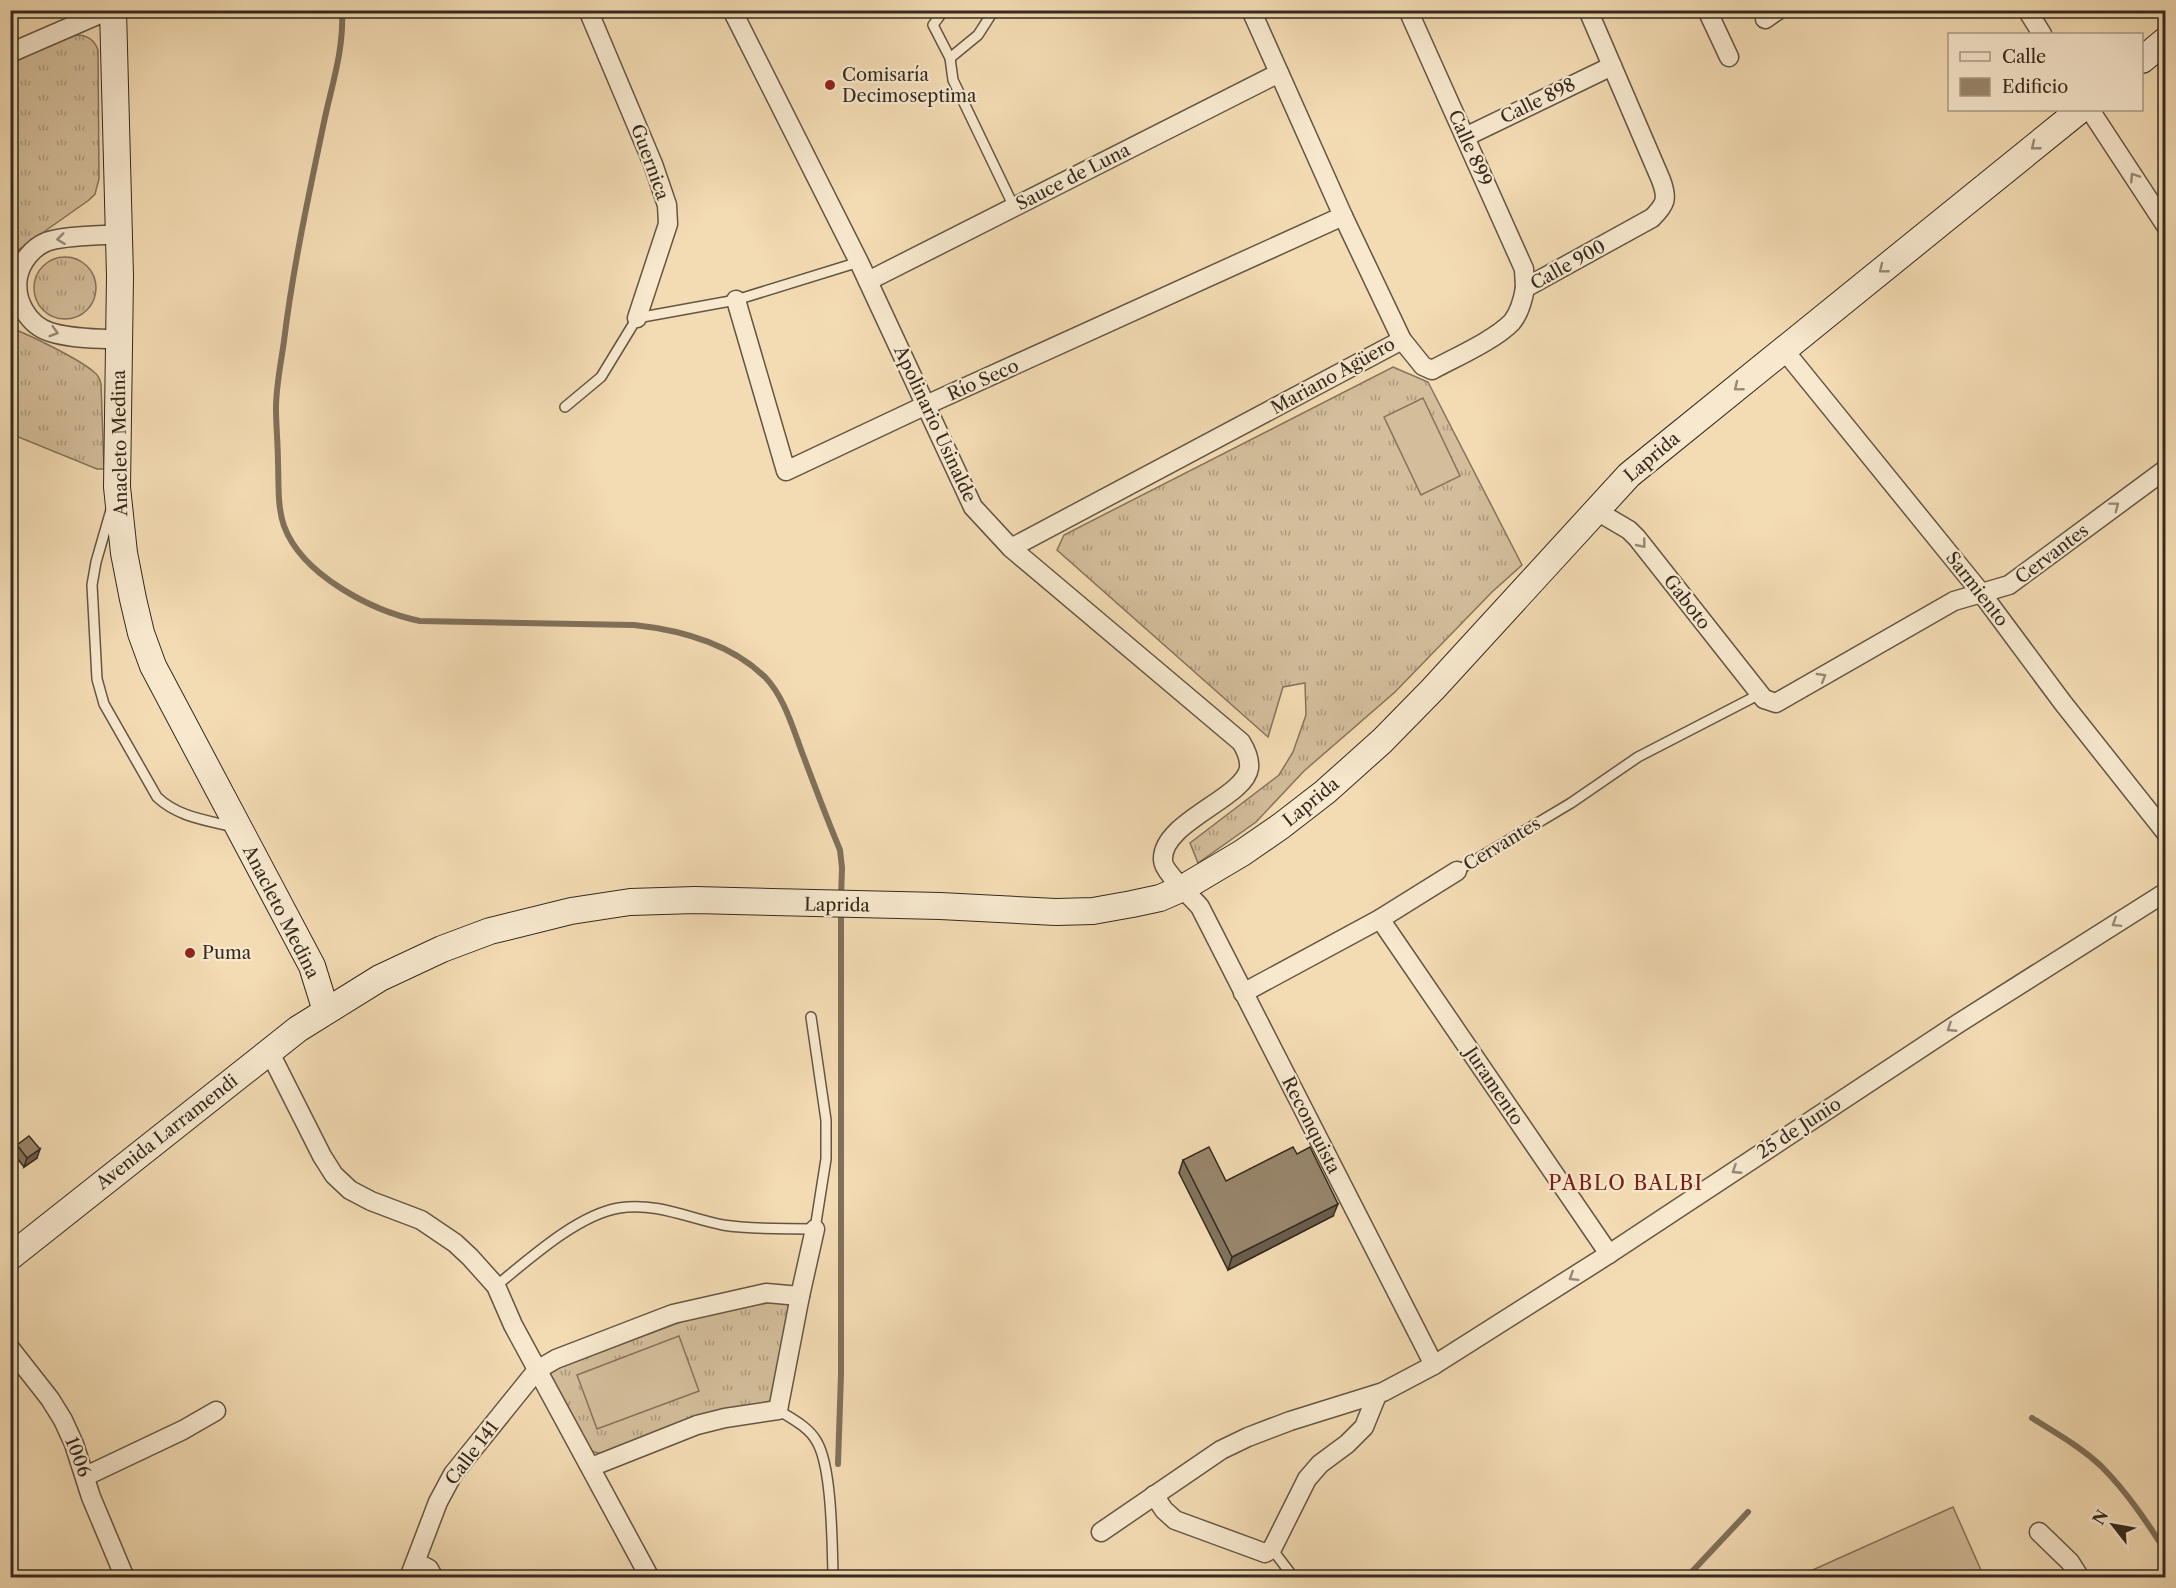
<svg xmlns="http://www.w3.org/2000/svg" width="2176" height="1588" font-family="'Libre Caslon Text',serif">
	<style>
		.grass { fill: url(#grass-tufts); stroke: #84745c; stroke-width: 1.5 }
		.pitch { fill: #d3bd9a; stroke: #84745c; stroke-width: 1.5 }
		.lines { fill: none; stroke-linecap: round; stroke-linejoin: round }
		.stream { stroke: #80705a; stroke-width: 6 }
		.lane-casing { stroke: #645644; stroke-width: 12 }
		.street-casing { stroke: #645644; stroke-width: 21 }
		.secondary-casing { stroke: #352a1f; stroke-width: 28 }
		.lane { stroke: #f7e8ce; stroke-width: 9 }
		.street { stroke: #f7e8ce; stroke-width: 18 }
		.secondary { stroke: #f7e8ce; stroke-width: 26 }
		.wall { fill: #83735d; stroke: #352a1f; stroke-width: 1.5 }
		.shaded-wall { fill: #6a5e4c; stroke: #352a1f; stroke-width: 1.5 }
		.building { fill: #98866c; stroke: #352a1f; stroke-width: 1.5 }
		.oneway { stroke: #968976 }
		.poi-dot { fill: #8f2418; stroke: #f7e8ce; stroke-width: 2 }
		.labels { text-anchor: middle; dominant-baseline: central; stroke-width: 4.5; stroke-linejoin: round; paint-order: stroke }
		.poi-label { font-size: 18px; fill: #352a1f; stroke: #f7e8ce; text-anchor: start }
		.street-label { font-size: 18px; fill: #352a1f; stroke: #f7e8ce }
		.neighbourhood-label { font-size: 20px; letter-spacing: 1.5px; fill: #7a1f14; stroke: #f7e8ce }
	</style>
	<defs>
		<pattern id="grass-tufts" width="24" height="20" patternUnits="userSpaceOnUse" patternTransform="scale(1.5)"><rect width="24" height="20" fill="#d3bd9a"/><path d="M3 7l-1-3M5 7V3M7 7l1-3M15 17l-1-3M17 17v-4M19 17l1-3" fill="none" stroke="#ac9a7d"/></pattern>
	</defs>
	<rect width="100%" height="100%" fill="#f3dbb3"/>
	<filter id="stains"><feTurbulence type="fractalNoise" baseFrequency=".00333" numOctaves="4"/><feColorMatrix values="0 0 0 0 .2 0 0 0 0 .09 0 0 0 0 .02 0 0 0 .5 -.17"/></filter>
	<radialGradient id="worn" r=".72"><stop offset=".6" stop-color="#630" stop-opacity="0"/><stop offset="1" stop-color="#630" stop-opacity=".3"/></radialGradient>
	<!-- grass -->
	<g class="grass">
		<path d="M75,35c12,0 19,4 23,15l1,129 -4,15 -6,6 -78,55v-193z"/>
		<circle cx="65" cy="288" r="31"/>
		<path d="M11,328c19,7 68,31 83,44 4,3 6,7 7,12l3,85h-7l-86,-35z"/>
		<path d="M1393,367l35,15 94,183 -30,27 -97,100 -91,79 -48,51 -58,41 -8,-20 89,-68 14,-23 13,-37 -1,-32 -22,4 -15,50 -211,-187 7,-15z"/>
		<path d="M784,1300l7,7 -17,91 -8,6 -164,50 -8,-2 -5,-3 -41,-74 8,-6 130,-49 31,-8z"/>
	</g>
	<!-- pitch -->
	<g class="pitch">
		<path d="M1423,398l37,78 -39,19 -37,-78z"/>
		<path d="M679,1336l20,55 -102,38 -20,-54z"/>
		<path d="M1953,1507l31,70h-187z"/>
	</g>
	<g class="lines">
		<!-- stream -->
		<g class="stream">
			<path d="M342,10c2,40 -10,74 -18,112 -15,72 -31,145 -40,219 -3,22 -8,45 -8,67 0,18 2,37 2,55 1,20 -1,43 6,63 18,49 88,85 136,95l214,4c47,5 96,18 131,52 20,21 28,52 38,78 12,32 24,64 37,95l2,18 -1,30"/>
			<path d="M2032,1418c24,15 49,29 69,48 26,26 46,56 65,86"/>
			<path d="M838,1464l3,-90v-466"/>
			<path d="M1686,1578l62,-66"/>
		</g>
		<!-- lane casing -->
		<g class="lane-casing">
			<g id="lane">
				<path d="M944,10l-11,15 17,33 3,22 61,127"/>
				<path d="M950,58l28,-23 16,-25"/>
				<path d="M565,407l36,-30 36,-59 99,-18 123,-38"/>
				<path d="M111,510l-15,52 -4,23 5,94 7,25 53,93c21,20 49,23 77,30"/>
				<path d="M1457,871l114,-68 67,-46 122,-63"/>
				<path d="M496,1286c32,-26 81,-71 123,-78 37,-6 69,10 104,17 30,5 62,3 92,4l11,-70v-39l-15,-103"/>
				<path d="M778,1410c14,9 31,17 39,32 15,26 15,100 16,132"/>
				<path d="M1272,1549l22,29"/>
			</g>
		</g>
		<!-- street casing -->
		<g class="street-casing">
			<g id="street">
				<path d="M588,10l65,154 14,41 1,19 -31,94"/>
				<path d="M732,10l127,252 114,245 38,41 230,194c5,8 9,16 8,26 -4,30 -88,54 -86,92 0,12 29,37 37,47l234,458"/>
				<path d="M1251,10l92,206 59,124 21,26 9,4c22,-12 63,-30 80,-48 8,-10 11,-22 13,-34l127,-70c14,-14 16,-19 9,-38l-73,-170"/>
				<path d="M1408,10l116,259 1,19"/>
				<path d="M1707,10l22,47"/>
				<path d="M2027,10l15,24"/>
				<path d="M1765,19l13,-9"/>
				<path d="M10,53l99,-43"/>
				<path d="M2090,110l76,116"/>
				<path d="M1465,137l147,-71"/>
				<path d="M119,234c-20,2 -55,1 -73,8 -14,6 -25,20 -28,35 -4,23 10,48 32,55 21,7 48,6 69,8"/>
				<path d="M868,281l411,-208"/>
				<path d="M736,300l50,171 138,-65 419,-190"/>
				<path d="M1784,350l198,244 81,109 103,130"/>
				<path d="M1595,510l34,20 8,8 127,161 12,4 178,-102 55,-16 157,-116"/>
				<path d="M1011,548l391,-208"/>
				<path d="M1380,919l229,335"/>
				<path d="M1243,993l137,-74 77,-48"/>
				<path d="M269,1051l53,105 12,19 16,15 21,11 50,19 34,23 15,14 26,29 17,39 137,253"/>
				<path d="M10,1348l40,51 13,21 11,24 17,53 34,81"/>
				<path d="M591,1467l106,-42 28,-7 53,-8 22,-114 15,-67"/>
				<path d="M86,1476l97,-46 33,-19"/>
				<path d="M1154,1495l10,15 11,10 90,33 7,-4 35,-70 13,-15 27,-20 17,-17 13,-32"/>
				<path d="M1101,1532l120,-82 27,-13 42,-16 93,-29 51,-27 175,-111 350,-231 207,-131"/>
				<path d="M2039,1532l31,30 10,16"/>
				<path d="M416,1562l13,7 5,9"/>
				<path d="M409,1578l29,-76 15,-28 84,-104 19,-11 117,-45 93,-21 34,3"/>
			</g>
		</g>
		<!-- secondary casing -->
		<g class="secondary-casing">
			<g id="secondary">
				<path d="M113,10l7,266 -3,211 7,66 9,46 8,34 12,33 159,300 14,45"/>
				<path d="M2142,60l24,-20"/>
				<path d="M10,1257l288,-228 82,-51 62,-29 48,-18 81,-20 59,-9 65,-2 245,6 116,6 37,-1 39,-7 28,-6 23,-10 59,-35 39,-27 44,-34 57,-51 51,-52 196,-214 451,-365"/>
			</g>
		</g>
		<!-- lane -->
		<use href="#lane" class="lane"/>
		<!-- street -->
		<use href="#street" class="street"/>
		<!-- secondary -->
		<use href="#secondary" class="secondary"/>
	</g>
	<!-- wall -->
	<g class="wall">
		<path d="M17,1145l20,13 -13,9 -10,-13z"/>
		<path d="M1183,1160l43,21 107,35 -105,54 -49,-97z"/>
	</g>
	<!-- shaded-wall -->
	<g class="shaded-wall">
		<path d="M40,1149l-3,9 -13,9 3,-9z"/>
		<path d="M1338,1204l-5,12 -105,54 4,-13z"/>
	</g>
	<!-- building -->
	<g class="building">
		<path d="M29,1136l11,13 -13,9 -10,-13z"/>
		<path d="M1209,1147l17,34 67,-34 4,7 13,-7 28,57 -106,53 -49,-97z"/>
	</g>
	<!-- one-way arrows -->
	<defs><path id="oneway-chevron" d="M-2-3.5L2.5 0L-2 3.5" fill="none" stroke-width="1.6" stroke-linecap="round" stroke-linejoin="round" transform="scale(1.5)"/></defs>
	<g class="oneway">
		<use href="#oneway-chevron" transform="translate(2035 146) rotate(141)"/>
		<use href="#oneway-chevron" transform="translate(2134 177) rotate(-123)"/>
		<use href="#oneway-chevron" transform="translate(61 239) rotate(173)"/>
		<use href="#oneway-chevron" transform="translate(1883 269) rotate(141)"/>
		<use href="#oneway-chevron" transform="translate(54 332) rotate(16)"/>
		<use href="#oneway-chevron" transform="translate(1738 387) rotate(141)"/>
		<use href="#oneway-chevron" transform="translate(2115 506) rotate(-37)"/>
		<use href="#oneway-chevron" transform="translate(1642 544) rotate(51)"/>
		<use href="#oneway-chevron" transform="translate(1822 677) rotate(-30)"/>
		<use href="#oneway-chevron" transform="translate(2116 923) rotate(148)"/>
		<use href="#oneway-chevron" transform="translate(1951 1028) rotate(147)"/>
		<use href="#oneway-chevron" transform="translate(1736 1170) rotate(147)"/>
		<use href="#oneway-chevron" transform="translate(1573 1277) rotate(148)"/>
	</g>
	<!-- markers -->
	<g class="poi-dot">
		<circle cx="830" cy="85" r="6"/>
		<circle cx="190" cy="953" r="6"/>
	</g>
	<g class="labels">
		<!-- poi labels -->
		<g class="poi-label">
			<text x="842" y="75">Comisaría<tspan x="842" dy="21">Decimoseptima</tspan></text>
			<text x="202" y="953">Puma</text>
		</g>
		<!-- street labels -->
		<g class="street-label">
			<text transform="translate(1538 101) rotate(-26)">Calle 898</text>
			<text transform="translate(1470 148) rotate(66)">Calle 899</text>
			<text transform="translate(650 162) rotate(70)">Guernica</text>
			<text transform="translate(1073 177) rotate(-27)">Sauce de Luna</text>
			<text transform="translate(1568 265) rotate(-29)">Calle 900</text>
			<text transform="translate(1333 376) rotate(-29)">Mariano Agüero</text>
			<text transform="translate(983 380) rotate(-24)">Río Seco</text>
			<text transform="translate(935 424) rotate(65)">Apolinario Usinalde</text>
			<text transform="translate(120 443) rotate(-91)">Anacleto Medina</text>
			<text transform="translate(1652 457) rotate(-40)">Laprida</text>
			<text transform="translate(2052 554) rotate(-37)">Cervantes</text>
			<text transform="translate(1977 589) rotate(52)">Sarmiento</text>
			<text transform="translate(1687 602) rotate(52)">Gaboto</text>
			<text transform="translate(1311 802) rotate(-39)">Laprida</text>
			<text transform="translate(1502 844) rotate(-31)">Cervantes</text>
			<text transform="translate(837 905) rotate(1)">Laprida</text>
			<text transform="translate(281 912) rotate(63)">Anacleto Medina</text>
			<text transform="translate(1494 1086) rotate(56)">Juramento</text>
			<text transform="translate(1311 1125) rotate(63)">Reconquista</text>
			<text transform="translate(1799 1128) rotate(-33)">25 de Junio</text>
			<text transform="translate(167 1132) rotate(-38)">Avenida Larramendi</text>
			<text transform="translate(472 1453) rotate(-53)">Calle 141</text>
			<text transform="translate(78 1457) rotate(69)">1006</text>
		</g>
		<!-- neighbourhood labels -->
		<g class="neighbourhood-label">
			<text x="1626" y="1183">PABLO BALBI</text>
		</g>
	</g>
	<!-- margin -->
	<rect width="2176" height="1588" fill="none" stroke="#f3dbb3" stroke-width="36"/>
	<rect x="12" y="12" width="2152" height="1564" fill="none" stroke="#352a1f" stroke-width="3"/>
	<rect x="18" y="18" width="2140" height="1552" fill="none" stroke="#352a1f" stroke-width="1.5"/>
	<!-- legend -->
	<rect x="1948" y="33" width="195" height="78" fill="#f7e8ce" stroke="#a99c88" stroke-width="1.5"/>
	<rect x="1960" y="52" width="30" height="9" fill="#f7e8ce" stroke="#a99c88" stroke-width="1.5"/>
	<text x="2002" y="63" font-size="18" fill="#352a1f">Calle</text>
	<rect x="1960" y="78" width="30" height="18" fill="#98866c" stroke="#a99c88" stroke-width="1.5"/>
	<text x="2002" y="93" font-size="18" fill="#352a1f">Edificio</text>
	<!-- north arrow -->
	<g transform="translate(2113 1525) rotate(301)" stroke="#f7e8ce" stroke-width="4.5" paint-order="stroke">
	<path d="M0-4.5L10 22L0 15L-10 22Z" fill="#352a1f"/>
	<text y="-9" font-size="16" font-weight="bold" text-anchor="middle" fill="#352a1f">N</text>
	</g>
	<rect width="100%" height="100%" filter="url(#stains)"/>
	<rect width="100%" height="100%" fill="url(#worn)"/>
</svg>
